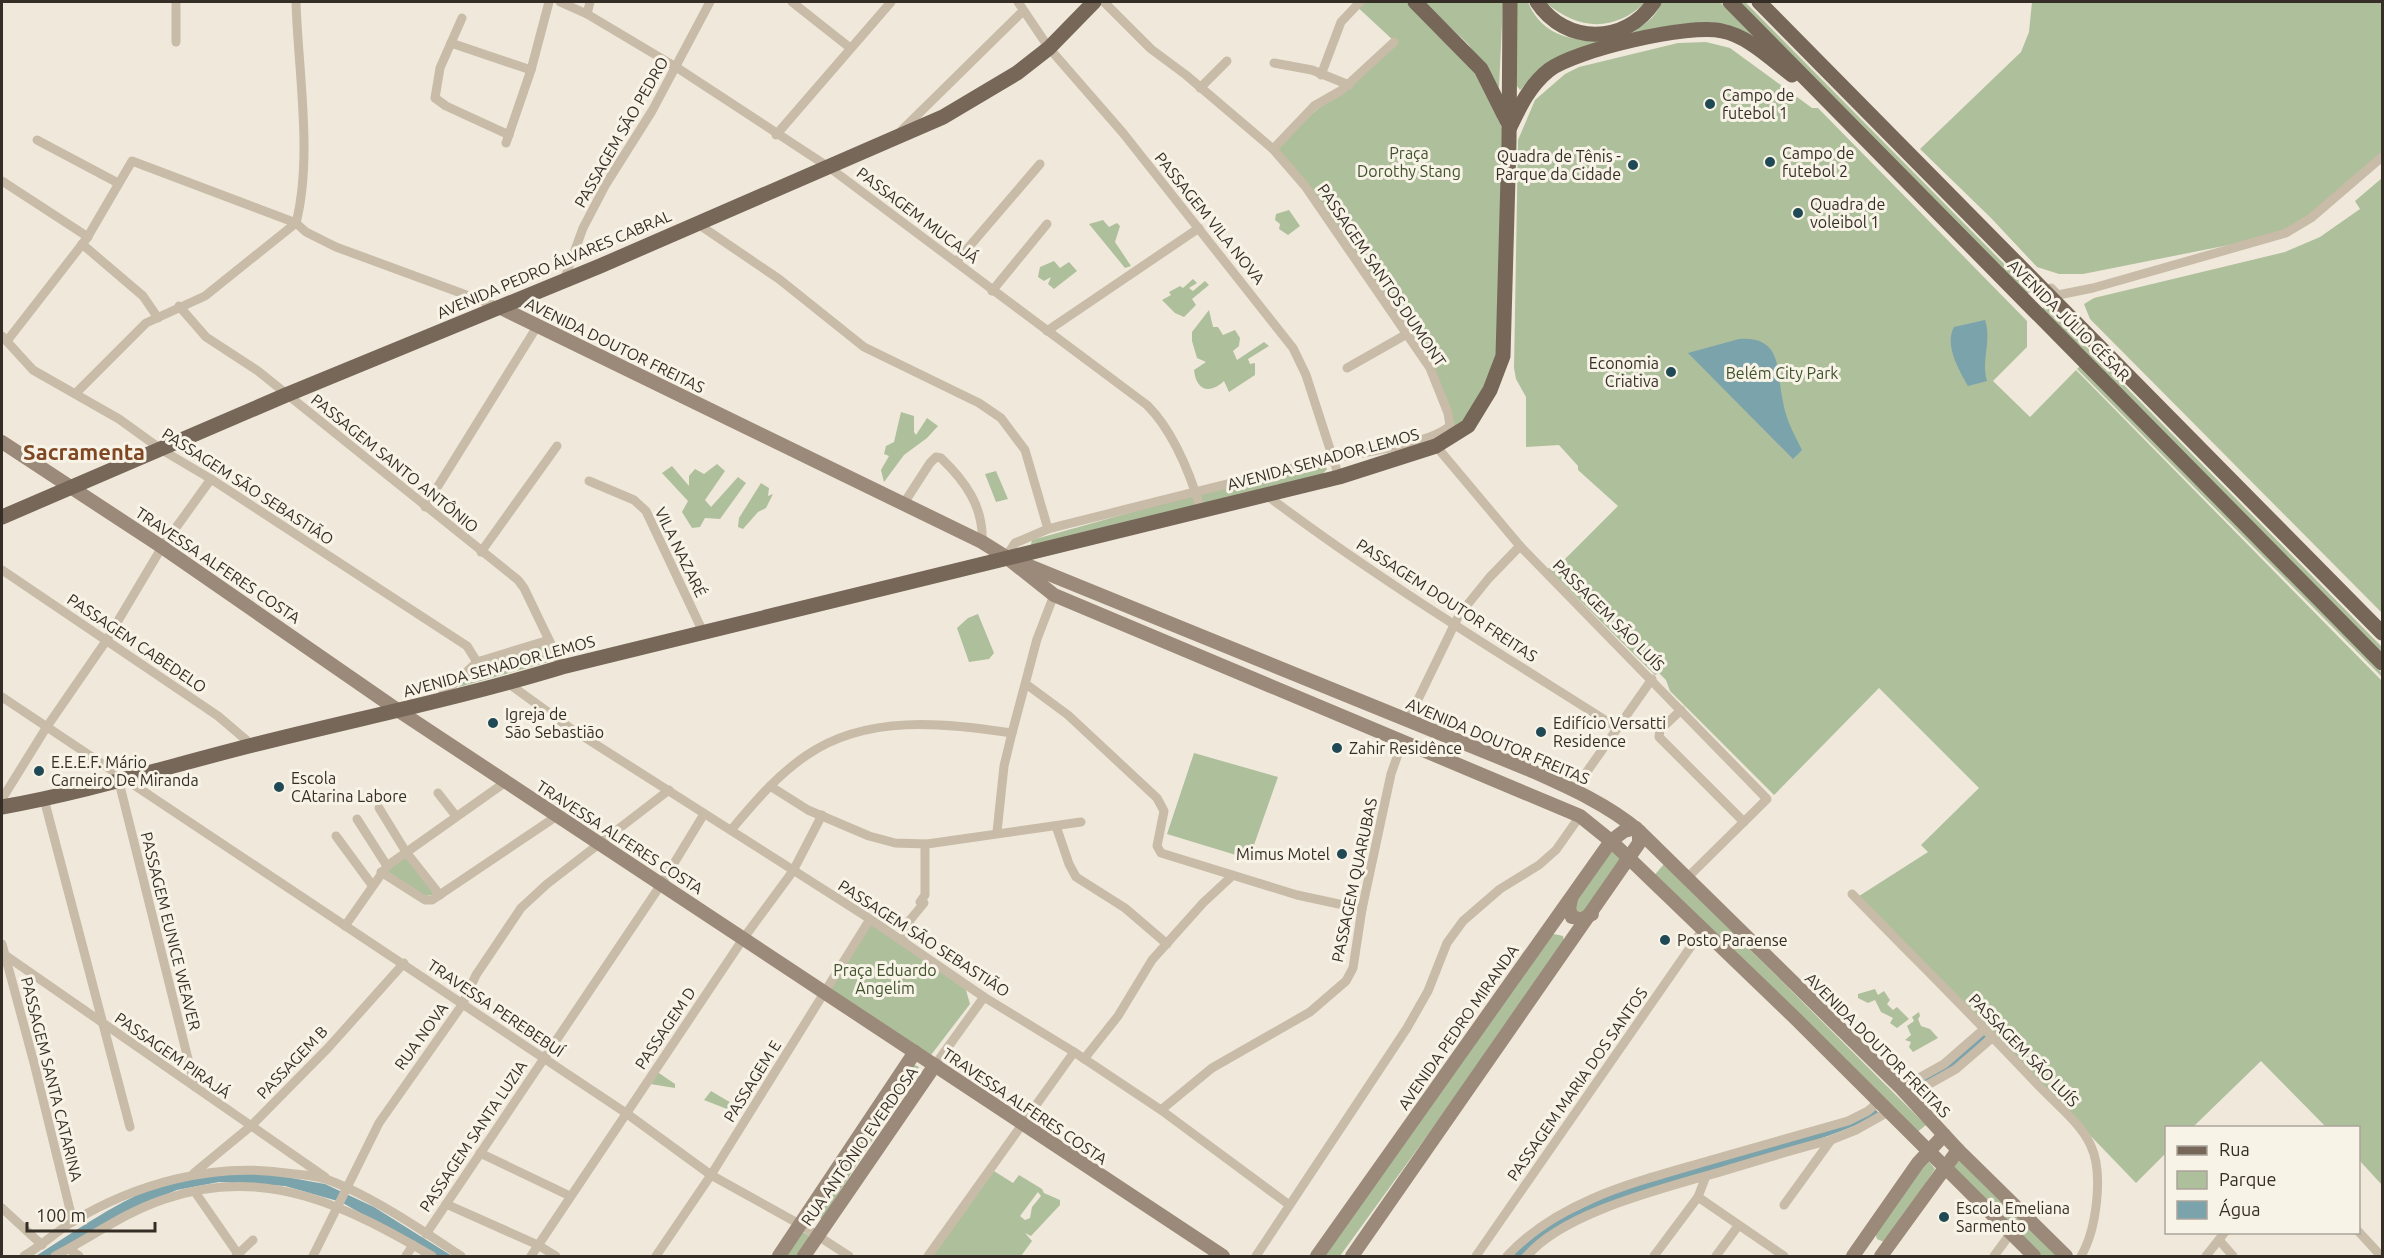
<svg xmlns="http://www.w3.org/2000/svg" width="2384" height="1258" font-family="Ubuntu,sans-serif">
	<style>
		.green { fill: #aebf9b; fill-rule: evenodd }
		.water { fill: #7ba3ac }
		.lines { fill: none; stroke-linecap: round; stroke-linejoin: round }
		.street { stroke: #c8bba7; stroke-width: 9 }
		.secondary { stroke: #9b8a79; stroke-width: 14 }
		.primary { stroke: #766759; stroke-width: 15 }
		.poi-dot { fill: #1f4954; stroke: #f8f3e7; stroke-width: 2 }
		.labels { text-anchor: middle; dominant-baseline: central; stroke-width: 6; stroke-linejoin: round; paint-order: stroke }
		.poi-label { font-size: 16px; fill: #352e27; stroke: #f8f3e7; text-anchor: start }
		.street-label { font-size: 16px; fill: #352e27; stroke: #f8f3e7 }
		.park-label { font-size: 16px; fill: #3f522c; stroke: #f8f3e7 }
		.district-label { font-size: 22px; font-weight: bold; fill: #804724; stroke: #f8f3e7 }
	</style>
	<rect width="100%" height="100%" fill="#f0e9db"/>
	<!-- green -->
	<g class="green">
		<path d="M1352,2h60l74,79 12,39 10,19 -5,217 -48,80 -25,-68 -125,-182 -32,-37 121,-108z"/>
		<path d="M1424,2h79l-4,86 -31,-44z"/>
		<path d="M1516,2h12c16,40 60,44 95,31 18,-6 32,-12 38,-31h59l37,37 -99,-10 -85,21 -27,14 -26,26 -3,-4z"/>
		<path d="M1545,2h101c-33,31 -68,28 -101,0z"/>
		<path d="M1738,2h7l286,289 -4,3z"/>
		<path d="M2032,2h350v154l-76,62 -37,19 -186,37h-24l-22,-7 -46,-49 -71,-69 101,-97 8,-20z"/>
		<path d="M1706,42l24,6 82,60h6l209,213v26l-34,34 37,36 46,-47 306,311v504l-23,-25 -1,-32 -32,-1 -65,-66 -68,66 -27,1v25l-30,30 -158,-164 -122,-121 72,-46 -7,-7 58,-57 -100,-100 -105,107 -104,-104 -4,-11 -7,-7 -4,2 -107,-106 13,-12 3,3 54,-54 -40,-36v-4l-19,-21 -33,2v-50l-10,-18 -2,-11 4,-228 17,-40 30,-26 14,-7 99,-24z"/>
		<path d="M2382,178v435l-292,-294 -6,-15 10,-6 191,-46 35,-15 40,-28 -5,-8z"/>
		<path d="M1289,210l11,16 -12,9 -9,-6 1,-5 -5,-4 1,-6z"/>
		<path d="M1103,220l6,7 8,-4 3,3 -5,16 16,24 -6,2 -36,-44z"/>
		<path d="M1054,261l6,7 9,-6 8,9 -23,18 -6,-5 3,-7 -7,4 -6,-4 2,-10z"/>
		<path d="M1193,279l4,4 -8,5 4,3 12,-10 4,4 -17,14 4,6 -12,12 -9,-4 -13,-13 9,-5 -2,-3 11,-6 3,2z"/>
		<path d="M2045,305l337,342v6l-340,-344z"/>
		<path d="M1209,310l4,17h5l5,8 12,-5 5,8 -1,8 -6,5 4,9 27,-18 5,4 -21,13 2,5 5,-1v12l-26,17 -5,-11c-15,14 -28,9 -30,-11l12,-8 -9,-4 -5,-17v-9z"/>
		<path d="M2080,366l302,307v4l-305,-308z"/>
		<path d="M901,412l13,4v16l2,3 11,-17 11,8 -11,12 -23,17 -20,27 -3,-12 8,-14 -5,-2 2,-8 8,-4z"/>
		<path d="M717,464l8,7 -20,29 6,7 27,-30 8,6 -26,36 -15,-1 -5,9 -8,1 -10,-16 6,-11 -26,-28 10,-7 17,20v-10l6,-7 9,5z"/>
		<path d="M1325,465l2,4 -8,9 -289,71 2,-9 147,-41z"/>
		<path d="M996,471l12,28 -12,3 -11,-28z"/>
		<path d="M761,483l8,5 -1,8 5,-2 -7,14 -8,4 -15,17 -5,-2 1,-9z"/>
		<path d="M978,614l16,39 -5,6 -20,3 -12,-34 11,-10z"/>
		<path d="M543,645l5,17 -89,25 9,-15 11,-6z"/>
		<path d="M1194,753l84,24 -29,82 -82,-25z"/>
		<path d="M1612,850l10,10 -36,52 -12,-1 1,-13z"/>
		<path d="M405,855l33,39 -13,2 -37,-24v-4z"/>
		<path d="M1664,864l262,261 -11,9 -263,-256z"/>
		<path d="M871,921l95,69 4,14 -39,51 -102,-64z"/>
		<path d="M1554,934l9,2 1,5 -80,116 -144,199h-17l223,-318z"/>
		<path d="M1875,989l3,6 6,-4 6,9 -3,4 6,6 4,-3 12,12 -12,9 -7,-5 3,-5 -12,-6 -6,-12 -7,3 -10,-5v-4z"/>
		<path d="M1919,1012l1,4 -2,3 3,7 9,3 8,9 -25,14 -4,-5 2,-5 -6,-2 6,-5 -4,-9 7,-5 -2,-4z"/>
		<path d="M913,1064l6,3 -97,152 -10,-6z"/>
		<path d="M656,1071l19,13v4l-25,-4z"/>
		<path d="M711,1091l22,13 -6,5 -23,-9z"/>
		<path d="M1957,1158l101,98h-20l-90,-88z"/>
		<path d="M1928,1160l7,9 -46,70 -5,3 -7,-3 -3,-10z"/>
		<path d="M994,1171l19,12 6,-8 23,14 2,4 16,7v5l-29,31 -6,-3 7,8 -11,15h-88zM1038,1192l3,4 -9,11 -2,11 -5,2 -5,-4z"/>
		<path d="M800,1230l11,7 -13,19h-16z"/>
	</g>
	<!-- water -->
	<g class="water">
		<path d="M1985,320c7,21 -4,39 2,61l-19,5c-9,-16 -24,-41 -14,-59z"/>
		<path d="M1739,339c45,-3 37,33 44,63 3,18 11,32 19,48l-9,9 -105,-106z"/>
		<path d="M1983,1033l4,3 -31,29 -41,24 -2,-4z"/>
		<path d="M1875,1109l5,5c-96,48 -207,55 -303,105 -21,11 -39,20 -56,37h-10l40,-33 69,-33z"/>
		<path d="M258,1172l67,12 49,23 78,49h-16l-95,-54 -56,-16 -66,-4 -42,8 -39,16 -87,50h-15c41,-26 83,-56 129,-73 29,-10 63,-9 93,-11z"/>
	</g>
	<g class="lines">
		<!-- street -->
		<g class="street">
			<path d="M560,2l27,12 89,53 154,101 317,237c27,27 43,68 54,105"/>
			<path d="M792,2l57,45"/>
			<path d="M1018,2l31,46 74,85 170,215 13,27 33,102"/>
			<path d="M587,14l3,-12"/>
			<path d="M462,18l-22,50 -5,30 11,8 63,29"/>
			<path d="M176,42v-40"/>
			<path d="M451,43l80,27"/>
			<path d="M1274,63l38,7 37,15"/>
			<path d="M1321,75l20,-53 19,-20"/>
			<path d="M1200,88l27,-27"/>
			<path d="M901,131l122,-120"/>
			<path d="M776,135l115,-133"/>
			<path d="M37,140l81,43"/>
			<path d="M506,143l25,-73 18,-68"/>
			<path d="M1273,149l41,-43 28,-16 52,-48"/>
			<path d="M2,181l86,56"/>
			<path d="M698,224l81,55 85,68 115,56 22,15 24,32 23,79"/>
			<path d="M82,244l61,52 15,22"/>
			<path d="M956,262l84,-98"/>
			<path d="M564,280l19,-52 23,-44 46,-73 58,-109"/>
			<path d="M2051,288l7,7 35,-7 193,-55 25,-15 71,-61"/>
			<path d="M992,291l55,-67"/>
			<path d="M179,306l27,31 52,34 260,209 6,8 38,79"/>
			<path d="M1047,331l152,-103"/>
			<path d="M2,336l31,34 86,49 43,31 49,29 256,167 10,16"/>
			<path d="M7,341l80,-103 45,-77 164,62 10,9 30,15 163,60"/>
			<path d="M1347,368l60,-34"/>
			<path d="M76,393l70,-70 59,-27 91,-73c17,-66 2,-153 0,-221"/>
			<path d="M1436,446l84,100 247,253 -80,79"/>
			<path d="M589,481l45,19 12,11 57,121"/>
			<path d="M1265,494c112,85 233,158 351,233"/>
			<path d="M904,503l26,-40 6,-6 5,1c24,23 43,49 41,84"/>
			<path d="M425,507l113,-182"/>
			<path d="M481,552l76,-106"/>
			<path d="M1006,557l9,-14 33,-14c95,-24 189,-48 284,-70 30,-7 96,-14 118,-33l-2,-13 -18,-45 -125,-182 -32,-37 -87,-74 -35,-26 -47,-47"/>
			<path d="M2,570l216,146 34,29"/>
			<path d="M509,684l61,44 300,191 114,78 90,55 87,58 127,94"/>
			<path d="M1026,684l42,31 89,83 7,13 -7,35 4,7 136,42 65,14"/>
			<path d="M2,697l624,416 85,62 90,50 48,31"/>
			<path d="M439,698l38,-36 72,-22"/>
			<path d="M1681,710l-21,20 -1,7 85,85"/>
			<path d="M1408,720l51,-105 30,-37 31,-32"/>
			<path d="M119,782l76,305"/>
			<path d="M770,786l38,24 61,26 26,7 32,1 154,-22"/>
			<path d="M1574,790l78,-111"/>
			<path d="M438,793l18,23"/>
			<path d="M2,799l44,-71 60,-87 56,-94 49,-68"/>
			<path d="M44,799l86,328"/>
			<path d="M379,808l27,44 34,43"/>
			<path d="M357,819l30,47"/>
			<path d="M1056,826l13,38 7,13 49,31 42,36"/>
			<path d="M731,830c23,-27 46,-55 76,-75 60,-41 137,-32 205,-22"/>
			<path d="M997,832l7,-66 8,-33 25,-94 17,-44"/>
			<path d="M336,836l36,49"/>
			<path d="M381,872l44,28h7l125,-84"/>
			<path d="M1852,894c62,64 125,126 185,190 17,18 44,39 54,62 13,28 5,85 -10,110"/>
			<path d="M345,926l42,-60 120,-85"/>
			<path d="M902,941l7,-11 1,-10 14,-17 -4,-1 5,-7v-51"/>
			<path d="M2,944l32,119 39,159"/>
			<path d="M2,953l323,224"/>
			<path d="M1084,1059l34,-43 34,-56 51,-57 29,-27"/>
			<path d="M935,1065l49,-68"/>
			<path d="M1901,1088l43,-24 39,-34"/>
			<path d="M1908,1096l48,-27 37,-32"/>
			<path d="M1161,1110l51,-42 98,-56 36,-31 7,-13 9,-59 29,-135 12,-34"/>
			<path d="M480,1153l90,43"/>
			<path d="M194,1173l57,-47 77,-78 76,-85"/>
			<path d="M195,1192l43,62"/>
			<path d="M1698,1197l86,59"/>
			<path d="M446,1204l92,41 18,11"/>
			<path d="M1784,1205l47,-65"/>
			<path d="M2,1208l40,37"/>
			<path d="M2358,1231l23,25"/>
			<path d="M426,1234l236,-351 42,-69"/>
			<path d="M2219,1240l14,16"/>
			<path d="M69,1249l10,7"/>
			<path d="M24,1256c17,-10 32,-24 48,-34 63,-38 141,-60 214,-49 14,2 31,2 45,8 42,16 92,50 130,75"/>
			<path d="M55,1256c37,-19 70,-44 110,-57 100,-35 183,8 267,57"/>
			<path d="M236,1256l17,-16"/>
			<path d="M313,1256l66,-133 83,-118 14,-30 45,-67 26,-24 122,-94"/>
			<path d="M406,1256l7,-11"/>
			<path d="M531,1256l212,-317 50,-68 29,-56"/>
			<path d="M656,1256l55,-81 159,-256"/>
			<path d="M928,1256l146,-204"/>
			<path d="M1256,1256l151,-228 21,-37 19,-48 16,-22 37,-32 39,-24 17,-15 24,-34"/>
			<path d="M1476,1256l227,-327"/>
			<path d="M1507,1256c53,-57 132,-75 204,-96 46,-13 92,-26 137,-39l20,-10 10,-9"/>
			<path d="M1527,1256c35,-41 123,-64 175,-79 43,-12 85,-26 129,-37l25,-10 32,-18"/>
			<path d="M1654,1256l44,-59 8,-21"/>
			<path d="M1716,1256l22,-30"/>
			<path d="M1994,1256l17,-23"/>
			<path d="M2206,1256l19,-24"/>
		</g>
		<!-- secondary -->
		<g class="secondary">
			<path d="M499,307l483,235 24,15 48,38 526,221 31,25 183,176 240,239"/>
			<path d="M2,442l160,105 237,164 824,545"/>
			<path d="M1017,561l513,209c38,17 77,34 109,61l262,257 57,62 108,106"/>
			<path d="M1571,899l-2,10 3,8 10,2 10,-5"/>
			<path d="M779,1256l136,-204"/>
			<path d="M804,1256l131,-191"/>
			<path d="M1317,1256l294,-415 13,-10 12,-3"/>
			<path d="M1352,1256l287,-413v-12"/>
			<path d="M1853,1256l65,-93 26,-28"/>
			<path d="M1881,1256l77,-106"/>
		</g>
		<!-- primary -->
		<g class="primary">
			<path d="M1415,2l66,67 26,52"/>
			<path d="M1537,2c28,43 89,43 117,0"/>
			<path d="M1730,2l652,661"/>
			<path d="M1759,2l623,631"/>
			<path d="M1510,127c10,-21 20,-42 39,-57 26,-20 141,-47 173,-39 26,5 49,28 70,44"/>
			<path d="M2,517l284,-122 314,-129 343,-149 74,-44 32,-25 45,-46"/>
			<path d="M2,807c85,-15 167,-41 251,-62 103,-26 207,-47 309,-78l777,-190 97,-31 32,-20 22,-36 13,-34 6,-214 1,-140"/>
		</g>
	</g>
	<!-- markers -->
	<g class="poi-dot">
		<circle cx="1710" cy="104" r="6"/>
		<circle cx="1770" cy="162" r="6"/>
		<circle cx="1633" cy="165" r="6"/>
		<circle cx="1798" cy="213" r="6"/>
		<circle cx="1671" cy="372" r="6"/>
		<circle cx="493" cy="723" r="6"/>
		<circle cx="1541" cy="732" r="6"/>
		<circle cx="1337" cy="748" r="6"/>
		<circle cx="39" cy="771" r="6"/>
		<circle cx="279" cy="787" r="6"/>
		<circle cx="1342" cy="854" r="6"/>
		<circle cx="1665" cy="940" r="6"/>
		<circle cx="1944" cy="1217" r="6"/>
	</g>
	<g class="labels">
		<!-- poi labels -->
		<g class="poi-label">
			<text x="1722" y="95">Campo de<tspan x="1722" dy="18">futebol 1</tspan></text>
			<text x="1782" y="153">Campo de<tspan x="1782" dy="18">futebol 2</tspan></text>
			<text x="1621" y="156" text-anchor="end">Quadra de Tênis -<tspan x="1621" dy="18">Parque da Cidade</tspan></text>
			<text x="1810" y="204">Quadra de<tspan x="1810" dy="18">voleibol 1</tspan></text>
			<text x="1659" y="363" text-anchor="end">Economia<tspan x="1659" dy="18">Criativa</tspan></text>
			<text x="505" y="714">Igreja de<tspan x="505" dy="18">São Sebastião</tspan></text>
			<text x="1553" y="723">Edifício Versatti<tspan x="1553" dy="18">Residence</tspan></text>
			<text x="1349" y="748">Zahir Residênce</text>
			<text x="51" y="762">E.E.E.F. Mário<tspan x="51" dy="18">Carneiro De Miranda</tspan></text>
			<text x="291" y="778">Escola<tspan x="291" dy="18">CAtarina Labore</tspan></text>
			<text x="1330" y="854" text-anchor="end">Mimus Motel</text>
			<text x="1677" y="940">Posto Paraense</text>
			<text x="1956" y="1208">Escola Emeliana<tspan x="1956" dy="18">Sarmento</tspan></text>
		</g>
		<!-- street labels -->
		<g class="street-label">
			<text transform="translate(621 132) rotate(-60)">PASSAGEM SÃO PEDRO</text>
			<text transform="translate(918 215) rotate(37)">PASSAGEM MUCAJÁ</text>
			<text transform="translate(1210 218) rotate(51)">PASSAGEM VILA NOVA</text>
			<text transform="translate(554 264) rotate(-23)">AVENIDA PEDRO ÁLVARES CABRAL</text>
			<text transform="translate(1382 275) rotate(56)">PASSAGEM SANTOS DUMONT</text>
			<text transform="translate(2069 320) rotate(45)">AVENIDA JÚLIO CÉSAR</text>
			<text transform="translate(615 345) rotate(26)">AVENIDA DOUTOR FREITAS</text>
			<text transform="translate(1323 459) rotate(-15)">AVENIDA SENADOR LEMOS</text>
			<text transform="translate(395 463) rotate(39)">PASSAGEM SANTO ANTÔNIO</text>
			<text transform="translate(248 486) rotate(33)">PASSAGEM SÃO SEBASTIÃO</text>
			<text transform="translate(681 552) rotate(64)">VILA NAZARÉ</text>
			<text transform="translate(218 565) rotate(34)">TRAVESSA ALFERES COSTA</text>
			<text transform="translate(1447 600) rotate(33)">PASSAGEM DOUTOR FREITAS</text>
			<text transform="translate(1609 615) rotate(45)">PASSAGEM SÃO LUÍS</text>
			<text transform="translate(137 643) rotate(34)">PASSAGEM CABEDELO</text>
			<text transform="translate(499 666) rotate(-15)">AVENIDA SENADOR LEMOS</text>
			<text transform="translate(1498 741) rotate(23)">AVENIDA DOUTOR FREITAS</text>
			<text transform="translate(620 837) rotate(33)">TRAVESSA ALFERES COSTA</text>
			<text transform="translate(1354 880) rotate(-78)">PASSAGEM QUARUBAS</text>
			<text transform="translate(171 931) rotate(76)">PASSAGEM EUNICE WEAVER</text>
			<text transform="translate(924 938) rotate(33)">PASSAGEM SÃO SEBASTIÃO</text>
			<text transform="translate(496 1008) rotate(34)">TRAVESSA PEREBEBUÍ</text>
			<text transform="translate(1458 1027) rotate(-55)">AVENIDA PEDRO MIRANDA</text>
			<text transform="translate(665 1028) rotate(-56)">PASSAGEM D</text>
			<text transform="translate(421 1036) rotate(-54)">RUA NOVA</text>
			<text transform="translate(1878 1045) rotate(45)">AVENIDA DOUTOR FREITAS</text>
			<text transform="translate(2024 1050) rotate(46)">PASSAGEM SÃO LUÍS</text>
			<text transform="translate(173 1055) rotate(35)">PASSAGEM PIRAJÁ</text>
			<text transform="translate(292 1062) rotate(-46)">PASSAGEM B</text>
			<text transform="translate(52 1079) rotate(76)">PASSAGEM SANTA CATARINA</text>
			<text transform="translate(752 1081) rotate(-58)">PASSAGEM E</text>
			<text transform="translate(1577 1084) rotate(-55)">PASSAGEM MARIA DOS SANTOS</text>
			<text transform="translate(1025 1106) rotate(34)">TRAVESSA ALFERES COSTA</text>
			<text transform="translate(473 1136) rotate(-56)">PASSAGEM SANTA LUZIA</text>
			<text transform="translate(859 1146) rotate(-55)">RUA ANTÔNIO EVERDOSA</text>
		</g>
		<!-- park labels -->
		<g class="park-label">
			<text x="1409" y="153">Praça<tspan x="1409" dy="18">Dorothy Stang</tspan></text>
			<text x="1782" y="373">Belém City Park</text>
			<text x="885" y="970">Praça Eduardo<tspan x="885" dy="18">Angelim</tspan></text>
		</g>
		<!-- district labels -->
		<g class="district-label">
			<text x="84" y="451">Sacramenta</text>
		</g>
	</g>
	<!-- border -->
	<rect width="2384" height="1258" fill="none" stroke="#352e27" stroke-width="6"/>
	<!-- legend -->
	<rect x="2165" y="1126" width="195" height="108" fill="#f8f3e7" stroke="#aaa49a" stroke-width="1.5"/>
	<rect x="2177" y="1146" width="30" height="9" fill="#766759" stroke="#aaa49a" stroke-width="1.5"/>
	<text x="2219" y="1156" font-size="18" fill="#352e27">Rua</text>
	<rect x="2177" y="1171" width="30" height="18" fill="#aebf9b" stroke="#aaa49a" stroke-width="1.5"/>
	<text x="2219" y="1186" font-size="18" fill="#352e27">Parque</text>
	<rect x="2177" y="1201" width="30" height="18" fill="#7ba3ac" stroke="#aaa49a" stroke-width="1.5"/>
	<text x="2219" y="1216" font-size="18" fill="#352e27">Água</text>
	<!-- scale -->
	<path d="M27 1222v9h128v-9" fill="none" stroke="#352e27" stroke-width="3"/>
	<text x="36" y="1222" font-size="18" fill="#352e27" stroke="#f8f3e7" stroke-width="4.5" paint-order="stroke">100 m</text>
</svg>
